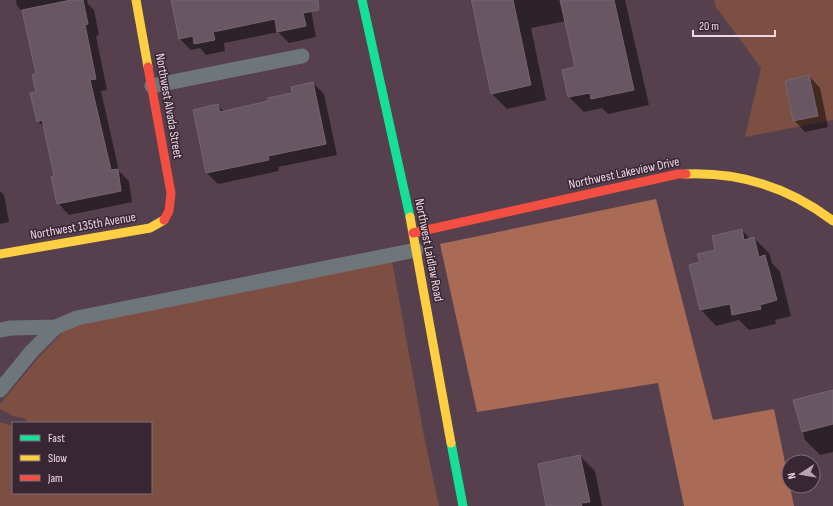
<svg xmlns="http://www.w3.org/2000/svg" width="833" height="506" font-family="'Sofia Sans Condensed',sans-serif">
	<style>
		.green { fill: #7c4f42 }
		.forest { fill: #a96a56 }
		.shadow { fill: #0007 }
		.building { fill: #685762; stroke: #766570 }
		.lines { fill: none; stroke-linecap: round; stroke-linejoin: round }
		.lane { stroke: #6e767b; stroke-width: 15 }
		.fast { stroke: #16e098; stroke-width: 9 }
		.slow { stroke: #ffcf43; stroke-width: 9 }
		.jam { stroke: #f24e42; stroke-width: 9 }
		.labels { text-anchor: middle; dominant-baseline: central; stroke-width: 3; stroke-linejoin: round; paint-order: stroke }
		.street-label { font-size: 13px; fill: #efd7e6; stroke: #382632 }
	</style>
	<rect width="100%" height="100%" fill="#56404e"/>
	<!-- green -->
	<g class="green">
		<path d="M714,0h119v120l-88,17 16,-69 -45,-61z"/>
		<path d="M392,261l32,175 15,70h-439v-84l13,4v67h138v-70h-124l-1,-4 -13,-3 -13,-7v-5l38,-46 27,-28 17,-7z"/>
	</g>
	<!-- forest -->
	<path class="forest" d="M656,199l57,221 61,-11 20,97h-110l-26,-123 -181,29 -37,-168z"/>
	<!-- shadow -->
	<g class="shadow">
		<path d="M16,0h71l1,4 6,6 5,25 -3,1 11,54 -6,1 18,80 10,10 3,21 -63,13 -11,-12 -3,-26 -10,-49 -8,-7v-46l-13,-62 -7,-7z"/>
		<path d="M172,0h137l7,37 -27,6 -11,-11 -54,11 1,8 -19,4 -6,-7 -9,2 -11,-11z"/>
		<path d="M470,0h155l24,105 -41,9 -6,-6 -18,4 -15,-15 7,-29 -10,-47 -35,7 15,72 -39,9 -16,-16z"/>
		<path d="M809,76l11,12 8,39 -23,5 -11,-12z"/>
		<path d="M313,83l11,11 13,61 -59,12 1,4 -61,13 -11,-11 11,-68 6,7 45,-10 24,-8z"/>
		<path d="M0,191l4,4 5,27 -9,2z"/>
		<path d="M742,230l8,9 4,-1 15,15 3,10 8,9 11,44 -16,4 1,4 -27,6 -10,-10 -23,6 -15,-16 -10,-44 10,-3z"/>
		<path d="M833,391v61l-13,3 -15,-15 -10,-40z"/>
		<path d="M580,456l15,15 7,35h-55z"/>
	</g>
	<!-- building -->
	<g class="building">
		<path d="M71,0h12l5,24 -3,1 11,54 -6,1 21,90 7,-1 3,22 -64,13 -6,-27 3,-1 -12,-56 -5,2 -7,-29 6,-1 -4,-17 4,-1 -14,-64z"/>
		<path d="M171,0h147l1,10 -16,3 3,13 -29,6 -2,-13 -62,13 2,8 -21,4 -1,-8 -14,3z"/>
		<path d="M471,0h42l18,85 -40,9z"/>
		<path d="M560,0h54l20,90 -43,9 -1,-6 -22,4 -6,-27 13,-3z"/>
		<path d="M809,75l9,41 -25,5 -8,-40z"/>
		<path d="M313,82l13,62 -58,12 1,4 -63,13 -13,-63 25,-6 2,8 48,-11v-3l24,-5 -1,-6z"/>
		<path d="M742,229l2,11 10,-3 5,20 6,-2 12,45 -17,5 1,4 -29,6 -2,-11 -30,6 -11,-45 11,-3 -3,-8 18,-4 -3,-14z"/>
		<path d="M833,390v34l-31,8 -9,-32z"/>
		<path d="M580,455l10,47 -9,1 1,3h-36l-8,-42z"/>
	</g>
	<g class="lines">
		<!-- lane -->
		<g class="lane">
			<path d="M152,86l150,-30"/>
			<path d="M0,330l11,-2 45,-1 21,-9 339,-68"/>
			<path d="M0,390l32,-39 24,-24"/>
		</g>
		<!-- fast -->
		<g class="fast">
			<path d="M362,0l48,217"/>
			<path d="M451,443l12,63"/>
		</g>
		<!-- slow -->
		<g class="slow">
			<path d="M136,0l12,67"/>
			<path d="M686,174c55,-2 104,14 147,47"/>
			<path d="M410,217l41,226"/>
			<path d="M0,254l150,-26 14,-8"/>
		</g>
		<!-- jam -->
		<g class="jam">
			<path d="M148,67l23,126 -2,18 -5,9"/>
			<path d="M413,233l265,-59h8"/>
		</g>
	</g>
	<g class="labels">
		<!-- street labels -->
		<g class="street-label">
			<text transform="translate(169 106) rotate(80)">Northwest Alvada Street</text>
			<text transform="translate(624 173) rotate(-12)">Northwest Lakeview Drive</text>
			<text transform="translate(83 226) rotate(-10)">Northwest 135th Avenue</text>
			<text transform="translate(429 250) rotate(79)">Northwest Laidlaw Road</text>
		</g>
	</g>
	<!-- legend -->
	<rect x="12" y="422" width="140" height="72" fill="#382632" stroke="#816d7a"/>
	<rect x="20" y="435" width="20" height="6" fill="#16e098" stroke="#816d7a"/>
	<text x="48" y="442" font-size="12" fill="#efd7e6">Fast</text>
	<rect x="20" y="455" width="20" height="6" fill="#ffcf43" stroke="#816d7a"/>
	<text x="48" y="462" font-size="12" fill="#efd7e6">Slow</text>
	<rect x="20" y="475" width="20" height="6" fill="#f24e42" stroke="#816d7a"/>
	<text x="48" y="482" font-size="12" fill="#efd7e6">Jam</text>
	<!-- north arrow -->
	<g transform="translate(801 474) rotate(258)"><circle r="19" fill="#382632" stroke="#816d7a"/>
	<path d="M0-3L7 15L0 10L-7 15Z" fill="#b9a2b1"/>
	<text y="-6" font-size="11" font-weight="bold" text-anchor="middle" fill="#efd7e6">N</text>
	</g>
	<!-- scale -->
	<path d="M693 30v6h82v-6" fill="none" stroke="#efd7e6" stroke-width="2"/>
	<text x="699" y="30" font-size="12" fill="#efd7e6" stroke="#382632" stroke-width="3" paint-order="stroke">20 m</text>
</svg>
